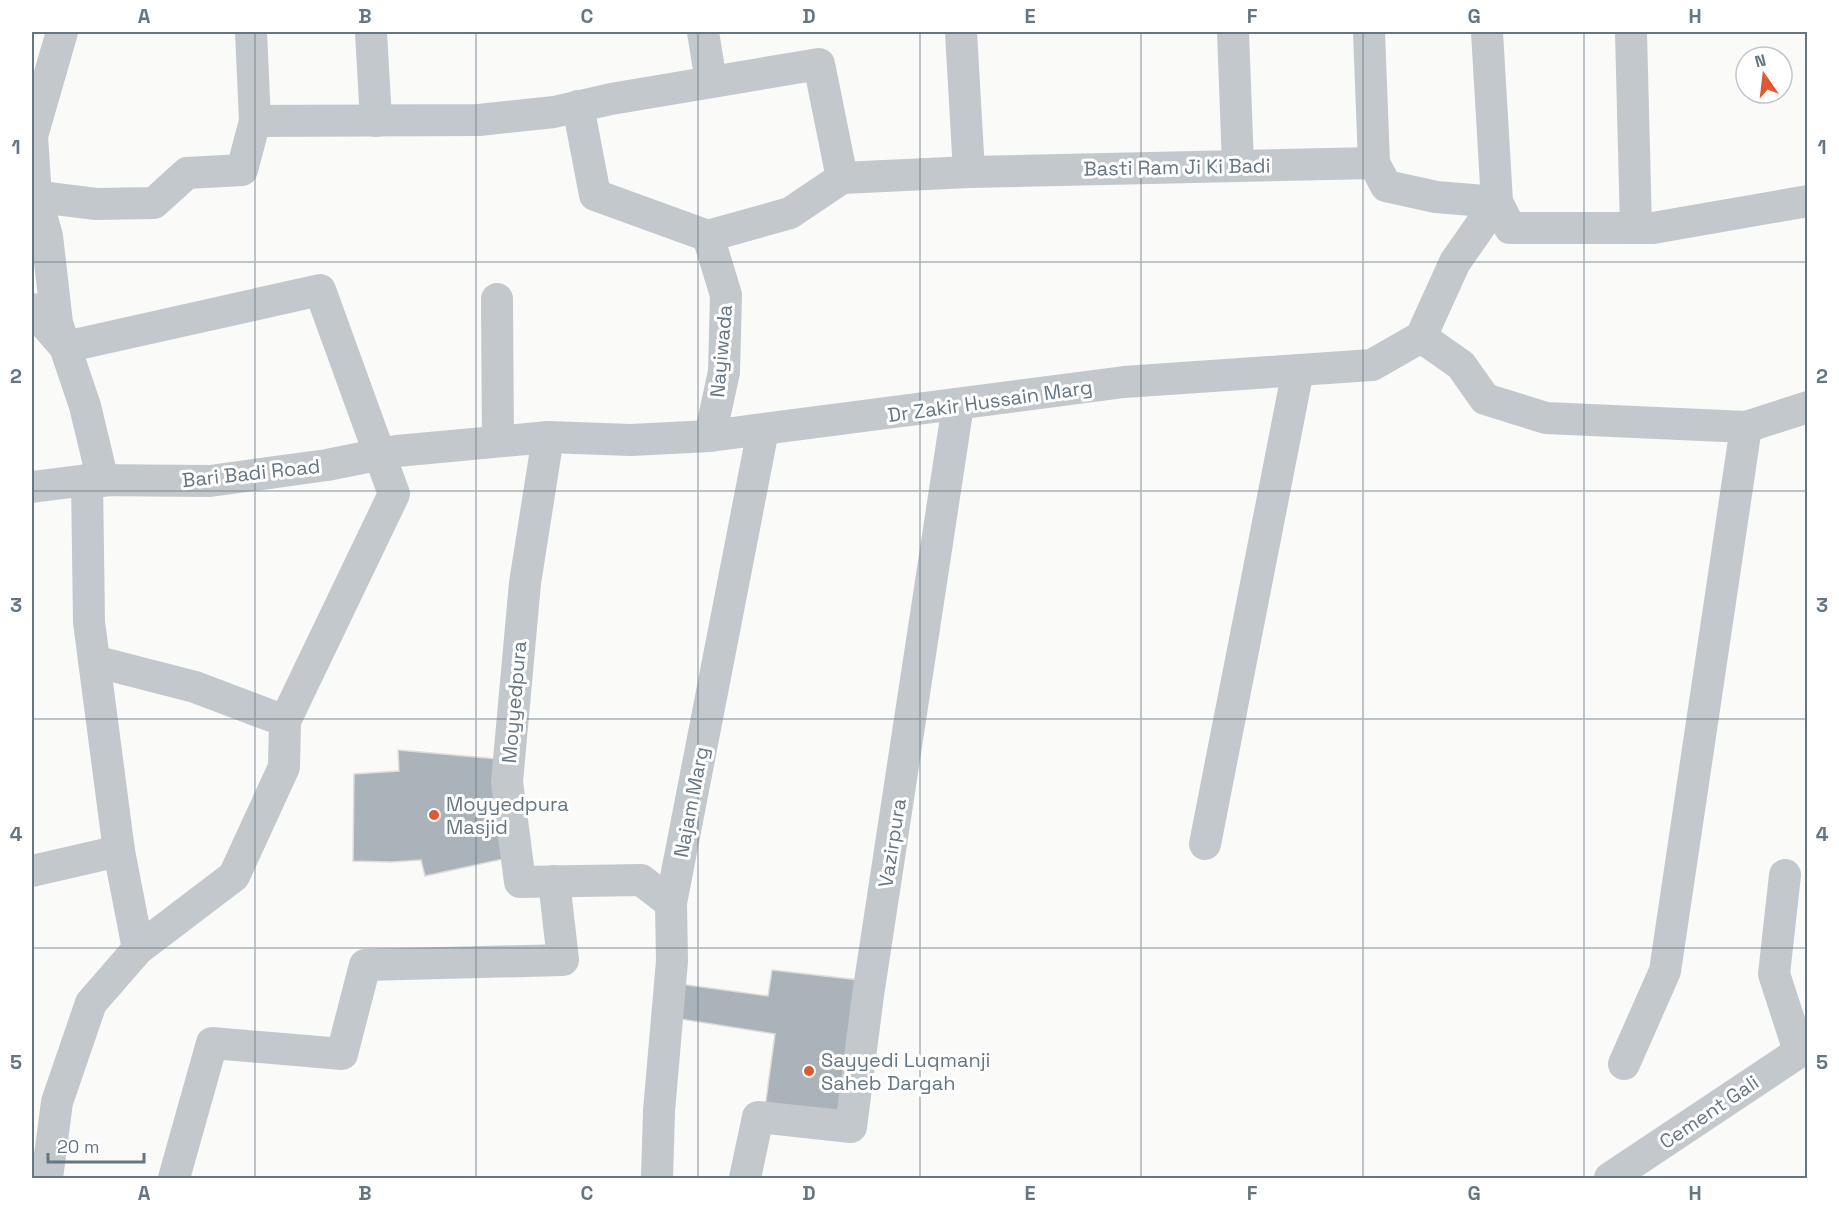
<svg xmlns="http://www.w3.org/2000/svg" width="1839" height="1210" font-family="'Space Grotesk',sans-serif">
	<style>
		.building { fill: #aab3b9; stroke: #dcdcda; stroke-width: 1.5 }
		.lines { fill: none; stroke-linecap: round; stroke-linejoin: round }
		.street { stroke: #c3c8cc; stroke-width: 32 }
		.grid { fill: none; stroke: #657683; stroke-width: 1.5; stroke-opacity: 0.55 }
		.poi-dot { fill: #e4572e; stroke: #fff; stroke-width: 2 }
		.labels { text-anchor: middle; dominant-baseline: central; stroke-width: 6; stroke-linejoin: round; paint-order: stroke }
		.street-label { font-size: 20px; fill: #657683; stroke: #fff }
		.poi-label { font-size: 20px; fill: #657683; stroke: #fff; text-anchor: start }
		.neatline { fill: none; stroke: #657683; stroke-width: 2 }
		.grid-label { font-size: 20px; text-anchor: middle; font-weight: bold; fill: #657683 }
	</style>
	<rect width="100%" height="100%" fill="#fafaf8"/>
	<!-- building -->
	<g class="building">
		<path d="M398,750l111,10 8,96 -92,20 -4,-16 -30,2 -38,-1 1,-87 45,-3z"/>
		<path d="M772,970l87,10 -17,137 -77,-9 10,-74 -101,-16 6,-34 88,12z"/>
	</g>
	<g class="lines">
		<!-- street -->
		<g class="street">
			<path d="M62,32l-30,104 4,61 11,39 10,87 28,83 18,75"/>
			<path d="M371,32l5,89"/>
			<path d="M703,32l8,50"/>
			<path d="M961,32l8,140"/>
			<path d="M1233,32l5,133"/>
			<path d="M1369,32l5,131"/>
			<path d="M1487,32l10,170 13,26h143l155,-27"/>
			<path d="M1631,32l5,196"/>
			<path d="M578,106l17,89 113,41"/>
			<path d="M255,121l224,-1 75,-8 57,-13 208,-35 23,114"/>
			<path d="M842,178l127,-6 405,-9 12,23 50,11 61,5"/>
			<path d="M32,196l64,8 58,-1 33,-30 55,-3 13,-49 -4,-89"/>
			<path d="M497,299l1,142"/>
			<path d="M32,309l33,38 255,-57 74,204 -109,227"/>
			<path d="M1421,337l40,28 24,34 61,19 200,9 62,-20"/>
			<path d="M710,436l14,-64 2,-77 -18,-59 82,-23 52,-35"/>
			<path d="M548,437l-23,146 -18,199 13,100 121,-2 30,23"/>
			<path d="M87,480l2,142 30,229 19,98"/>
			<path d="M32,487l55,-7 123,1 117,-16 70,-14 151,-14 83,3 79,-4 414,-54 248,-17 49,-28 34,-75 42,-60"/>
			<path d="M1205,844l93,-474"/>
			<path d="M32,871l87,-20"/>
			<path d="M1785,875l-11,99 25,77"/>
			<path d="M1624,1064l41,-93 81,-544"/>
			<path d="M47,1178l10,-76 34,-99 47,-54 96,-73 50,-109 1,-46 -90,-34 -101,-26"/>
			<path d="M174,1178l38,-135 130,11 23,-89 198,-5 -9,-79"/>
			<path d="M657,1178l2,-67 13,-150 -1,-58 92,-473"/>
			<path d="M745,1178l13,-61 93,10 17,-132 90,-590"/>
			<path d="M1610,1178l198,-132"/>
		</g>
	</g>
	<!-- grid -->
	<path class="grid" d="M255,32v1146M476,32v1146M698,32v1146M920,32v1146M1141,32v1146M1363,32v1146M1584,32v1146M32,262h1776M32,491h1776M32,719h1776M32,948h1776"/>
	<!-- markers -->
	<g class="poi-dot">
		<circle cx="434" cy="815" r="6"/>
		<circle cx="809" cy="1071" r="6"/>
	</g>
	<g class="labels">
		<!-- street labels -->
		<g class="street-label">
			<text transform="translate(1177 167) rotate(-1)">Basti Ram Ji Ki Badi</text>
			<text transform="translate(721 351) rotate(-85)">Nayiwada</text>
			<text transform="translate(990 401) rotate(-8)">Dr Zakir Hussain Marg</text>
			<text transform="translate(251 473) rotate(-6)">Bari Badi Road</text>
			<text transform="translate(514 702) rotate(-85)">Moyyedpura</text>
			<text transform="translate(691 802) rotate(-79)">Najam Marg</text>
			<text transform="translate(892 843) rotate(-81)">Vazirpura</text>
			<text transform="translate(1709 1112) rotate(-34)">Cement Gali</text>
		</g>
		<!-- poi labels -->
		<g class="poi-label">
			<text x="446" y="804">Moyyedpura<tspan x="446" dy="23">Masjid</tspan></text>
			<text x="821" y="1060">Sayyedi Luqmanji<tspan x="821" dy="23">Saheb Dargah</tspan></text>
		</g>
	</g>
	<!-- border -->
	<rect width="1839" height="1210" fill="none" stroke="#ffffff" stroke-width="66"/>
	<!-- north arrow -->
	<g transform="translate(1764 75) rotate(346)"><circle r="28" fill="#ffffff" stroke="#c1c8cd" stroke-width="1.5"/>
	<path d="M0-4.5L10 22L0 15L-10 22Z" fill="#e4572e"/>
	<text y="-9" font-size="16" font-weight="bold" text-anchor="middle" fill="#657683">N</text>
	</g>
	<!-- scale -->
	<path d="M48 1153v9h96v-9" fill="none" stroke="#657683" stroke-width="3"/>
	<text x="57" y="1153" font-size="18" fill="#657683" stroke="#ffffff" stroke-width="4.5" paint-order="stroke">20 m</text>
	<rect x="33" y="33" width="1773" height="1144" class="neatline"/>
	<g class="grid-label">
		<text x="144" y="23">A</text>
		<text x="365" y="23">B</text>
		<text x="587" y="23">C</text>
		<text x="809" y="23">D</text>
		<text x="1030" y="23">E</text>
		<text x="1252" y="23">F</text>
		<text x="1474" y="23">G</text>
		<text x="1695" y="23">H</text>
		<text x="16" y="154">1</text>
		<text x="1822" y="154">1</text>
		<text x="16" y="383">2</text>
		<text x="1822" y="383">2</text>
		<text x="16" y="612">3</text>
		<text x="1822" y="612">3</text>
		<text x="16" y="841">4</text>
		<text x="1822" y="841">4</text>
		<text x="16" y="1069">5</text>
		<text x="1822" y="1069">5</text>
		<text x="144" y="1200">A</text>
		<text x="365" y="1200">B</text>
		<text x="587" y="1200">C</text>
		<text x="809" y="1200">D</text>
		<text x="1030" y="1200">E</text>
		<text x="1252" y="1200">F</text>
		<text x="1474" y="1200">G</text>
		<text x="1695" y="1200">H</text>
	</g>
</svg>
